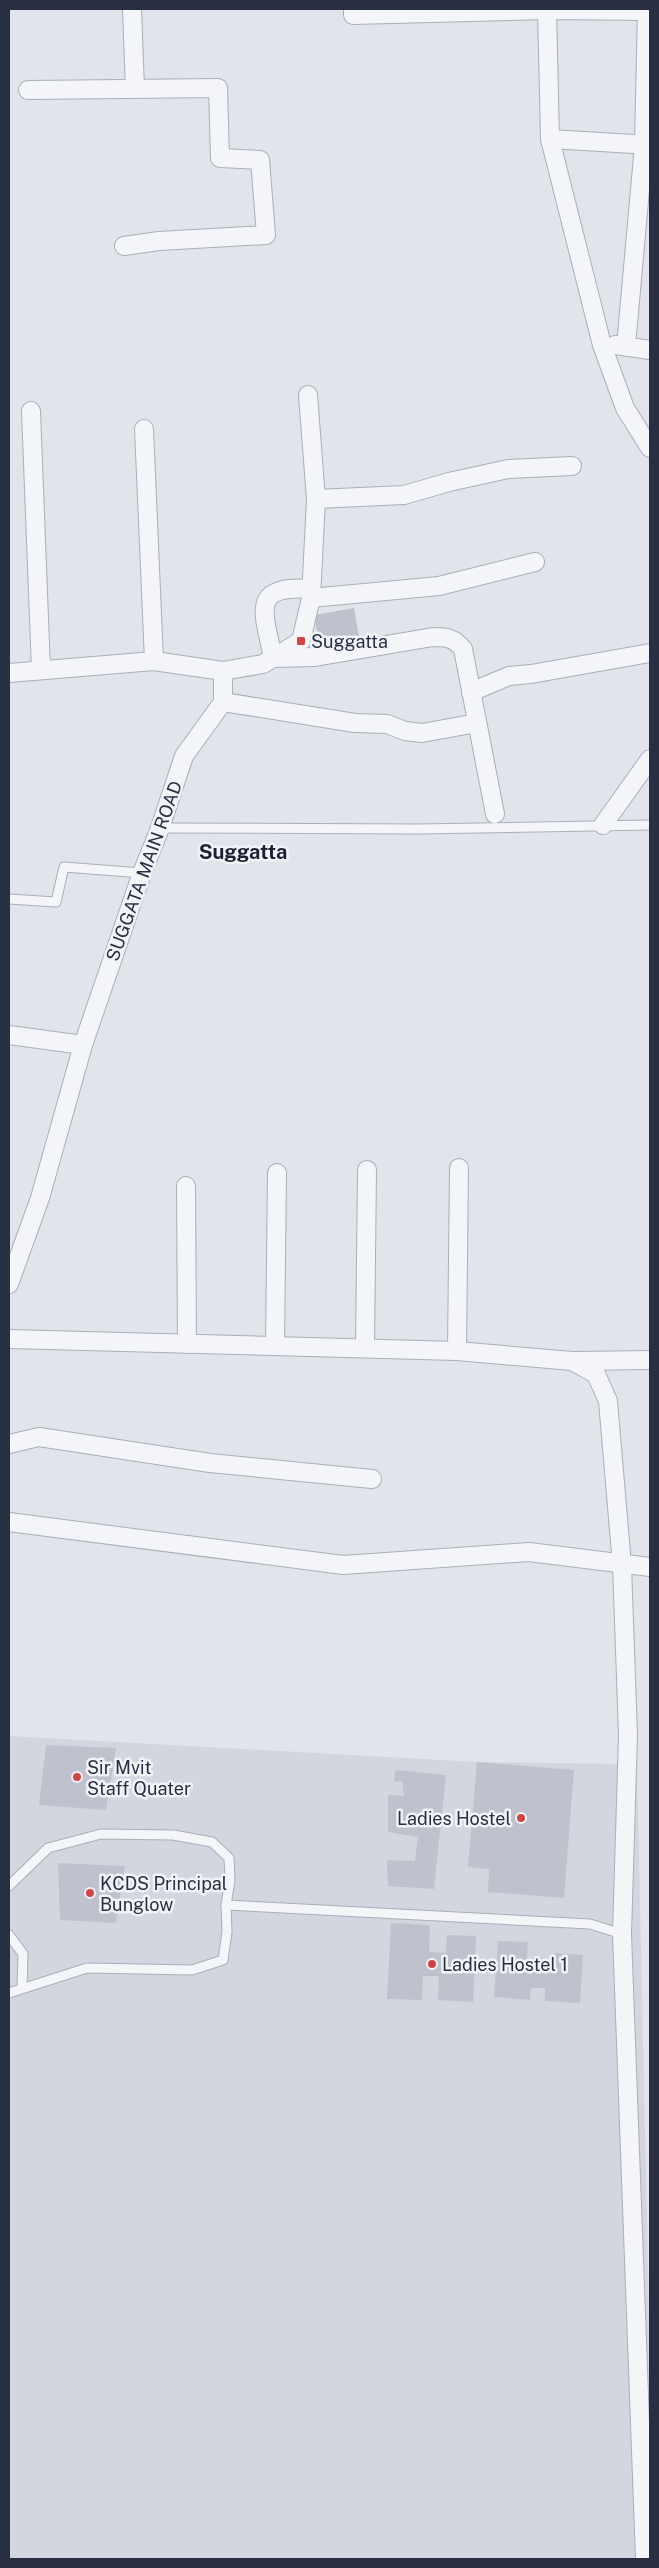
<svg xmlns="http://www.w3.org/2000/svg" width="659" height="2568" font-family="'Public Sans',sans-serif">
	<style>
		.built { fill: #d3d6df }
		.building { fill: #bfc2cd }
		.lines { fill: none; stroke-linecap: round; stroke-linejoin: round }
		.service-casing { stroke: #aaaeb8; stroke-width: 11 }
		.minor-casing { stroke: #aaaeb8; stroke-width: 20 }
		.service { stroke: #f4f5f8; stroke-width: 9 }
		.minor { stroke: #f4f5f8; stroke-width: 18 }
		.poi-dot { fill: #cf4649; stroke: #f1f3f7; stroke-width: 2 }
		.labels { text-anchor: middle; dominant-baseline: central; stroke-width: 5; stroke-linejoin: round; paint-order: stroke }
		.poi-label { font-size: 18px; fill: #292f42; stroke: #f1f3f7; text-anchor: start }
		.street-label { font-size: 18px; fill: #292f42; stroke: #f1f3f7 }
		.quarter-label { font-size: 20px; font-weight: bold; fill: #1c2033; stroke: #f1f3f7 }
	</style>
	<rect width="100%" height="100%" fill="#e1e4ea"/>
	<!-- built -->
	<path class="built" d="M9,1736l468,26 160,2 13,599v196h-641z"/>
	<!-- building -->
	<g class="building">
		<path d="M354,608l6,34 -40,7 -6,-34z"/>
		<path d="M46,1745l70,3 -10,62 -67,-5z"/>
		<path d="M477,1762l97,8 -10,128 -76,-6 1,-23 -21,-2z"/>
		<path d="M395,1770l51,5 -12,114 -46,-3 -1,-26 28,1 3,-24 -30,-5v-37l16,1 -2,-15 -8,1z"/>
		<path d="M58,1863l67,3 -9,57 -56,-3z"/>
		<path d="M391,1923l39,2 -1,27 17,1 1,-18 29,1 -3,66 -35,-2 1,-24h-16l-1,24 -35,-1z"/>
		<path d="M498,1941l30,1 -2,30h6v-14h11l-1,12 12,1 1,-18 28,2 -3,48 -35,-2v-13h-14l-1,12 -36,-3z"/>
	</g>
	<g class="lines">
		<!-- service casing -->
		<g class="service-casing">
			<g id="service">
				<path d="M160,828l258,1 232,-4"/>
				<path d="M9,899l47,3 8,-35 78,6"/>
				<path d="M9,1886l39,-38 53,-14 72,1 39,7 17,16 1,22 -4,25"/>
				<path d="M9,1935l14,19 -1,34"/>
				<path d="M9,1993l78,-25 105,2 31,-10 4,-28 -1,-27 364,19 32,10"/>
			</g>
		</g>
		<!-- minor casing -->
		<g class="minor-casing">
			<g id="minor">
				<path d="M132,9l3,80"/>
				<path d="M353,9v6l194,-5 103,1"/>
				<path d="M547,9l3,130 52,206 23,63 25,40"/>
				<path d="M28,90l190,-2 2,70 40,2 6,75 -107,6 -35,5"/>
				<path d="M550,139l100,6"/>
				<path d="M615,345l35,5"/>
				<path d="M626,346l18,-201 3,-136"/>
				<path d="M308,395l8,104"/>
				<path d="M31,411l10,259"/>
				<path d="M144,429l10,232"/>
				<path d="M311,589c-62,-4 -47,23 -38,69l42,-1 118,-20c14,0 21,1 30,12l32,165"/>
				<path d="M311,598l128,-12 96,-24"/>
				<path d="M223,671l40,-7 38,-23 10,-43 5,-99 88,-4 45,-13 59,-13 64,-3"/>
				<path d="M9,673l145,-12 69,10v31l-39,54 -24,72 -18,45 -59,172 -43,153 -31,86"/>
				<path d="M471,692l38,-16 22,-2 119,-21"/>
				<path d="M223,702l132,21 32,1 18,7 17,2 55,-10"/>
				<path d="M603,825l47,-66"/>
				<path d="M9,1035l74,10"/>
				<path d="M186,1186l1,158"/>
				<path d="M9,1339l448,12 115,10 24,13 12,27 14,164 6,170 -6,199 23,625"/>
				<path d="M275,1346l2,-173"/>
				<path d="M365,1348l2,-178"/>
				<path d="M457,1351l2,-183"/>
				<path d="M575,1361l75,-1"/>
				<path d="M9,1444l30,-7 171,26 162,16"/>
				<path d="M9,1522l334,43 186,-13 121,15"/>
			</g>
		</g>
		<!-- service -->
		<use href="#service" class="service"/>
		<!-- minor -->
		<use href="#minor" class="minor"/>
	</g>
	<!-- markers -->
	<g class="poi-dot">
		<rect x="296" y="636" width="10" height="10" rx="2.5"/>
		<circle cx="77" cy="1777" r="5"/>
		<circle cx="521" cy="1818" r="5"/>
		<circle cx="90" cy="1893" r="5"/>
		<circle cx="432" cy="1964" r="5"/>
	</g>
	<g class="labels">
		<!-- poi labels -->
		<g class="poi-label">
			<text x="311" y="641">Suggatta</text>
			<text x="87" y="1767">Sir Mvit<tspan x="87" dy="21">Staff Quater</tspan></text>
			<text x="511" y="1818" text-anchor="end">Ladies Hostel</text>
			<text x="100" y="1883">KCDS Principal<tspan x="100" dy="21">Bunglow</tspan></text>
			<text x="442" y="1964">Ladies Hostel 1</text>
		</g>
		<!-- street labels -->
		<g class="street-label">
			<text transform="translate(144 871) rotate(-70)">SUGGATA MAIN ROAD</text>
		</g>
		<!-- quarter labels -->
		<g class="quarter-label">
			<text x="243" y="852">Suggatta</text>
		</g>
	</g>
	<!-- border -->
	<rect width="659" height="2568" fill="none" stroke="#292f42" stroke-width="20"/>
</svg>
